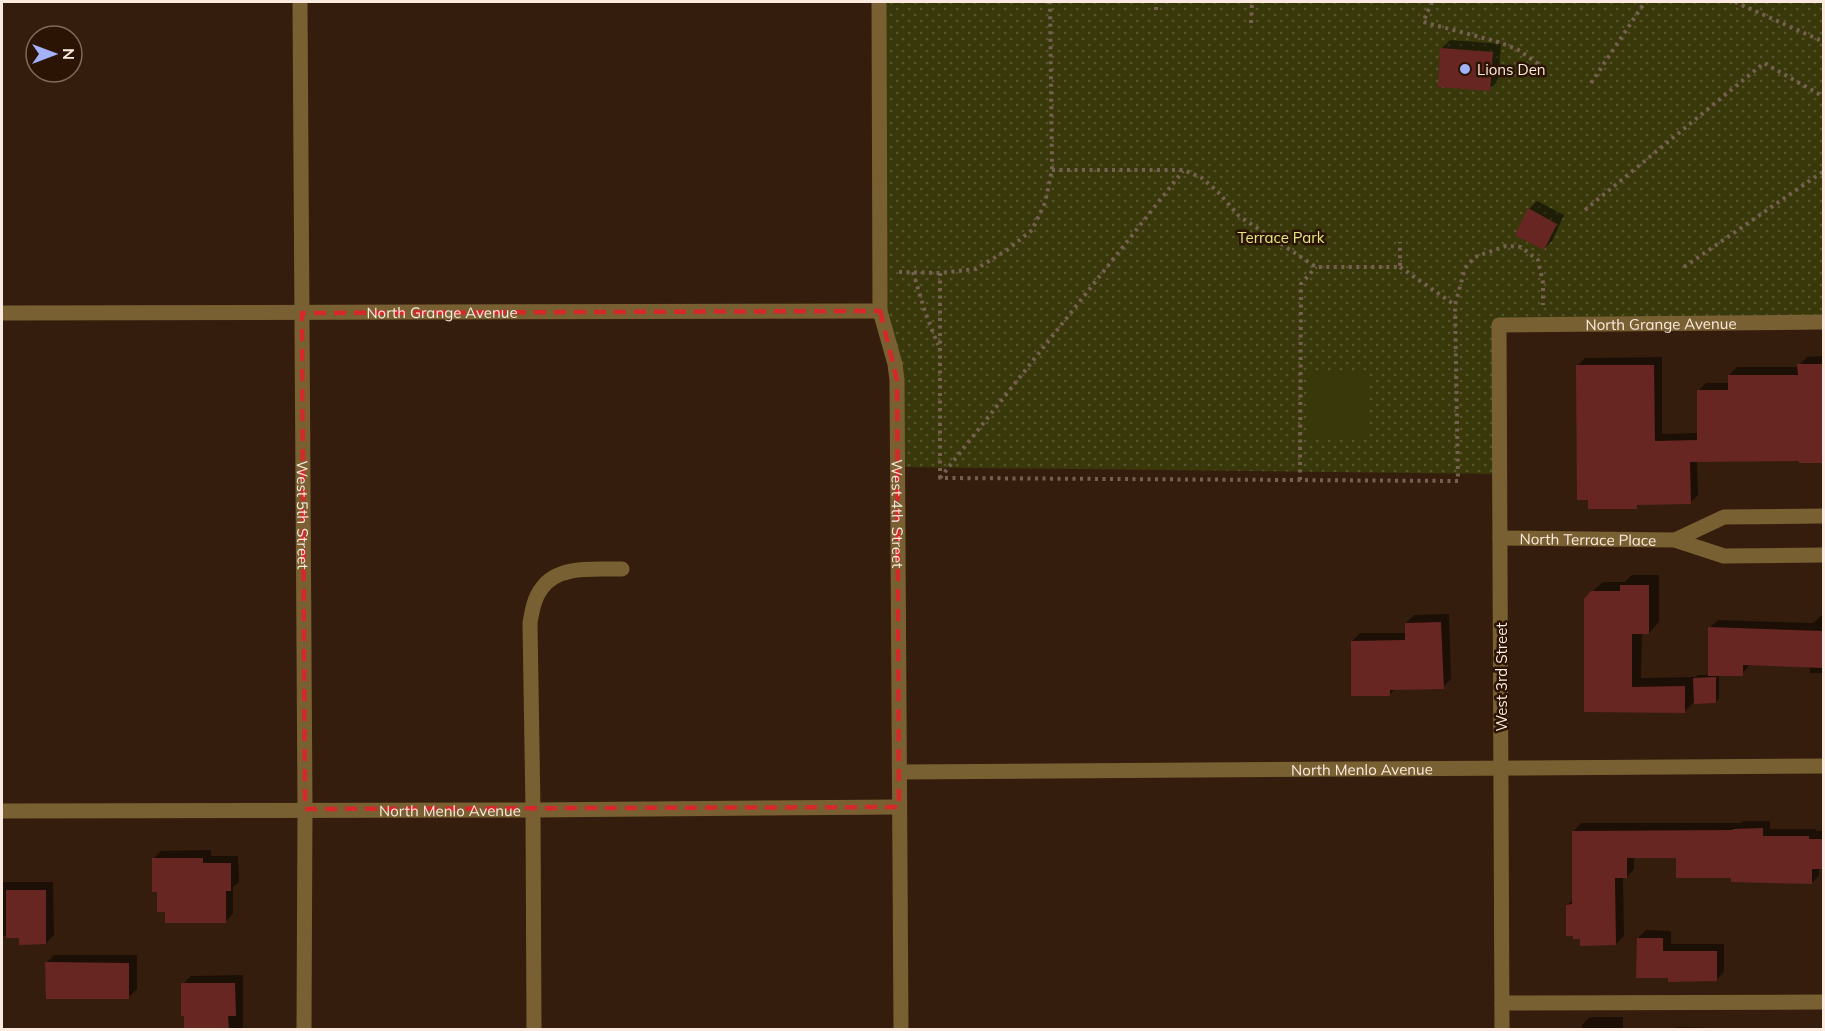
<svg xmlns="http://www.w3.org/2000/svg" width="1825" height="1031" font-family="Mulish,sans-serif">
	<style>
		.grass { fill: url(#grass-dots) }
		.pitch { fill: #39380b }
		.shadow { fill: #0007 }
		.building { fill: #682623 }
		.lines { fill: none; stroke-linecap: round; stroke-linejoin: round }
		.path { stroke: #766052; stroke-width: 4; stroke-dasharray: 3 4.5; stroke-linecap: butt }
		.minor { stroke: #796032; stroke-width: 15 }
		.marked { fill: none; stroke: #d62828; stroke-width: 4.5; stroke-dasharray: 12 8; stroke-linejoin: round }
		.poi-dot { fill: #a4b2fc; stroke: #2b1404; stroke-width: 2 }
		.labels { text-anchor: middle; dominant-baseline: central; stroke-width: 5; stroke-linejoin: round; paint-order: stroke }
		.poi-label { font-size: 15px; fill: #fbeadf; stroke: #2b1404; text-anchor: start }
		.park-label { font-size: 15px; fill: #e8e881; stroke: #2b1404 }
		.street-label { font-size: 15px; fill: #fbeadf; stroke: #2b1404 }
	</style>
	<defs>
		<pattern id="grass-dots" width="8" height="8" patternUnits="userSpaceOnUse" patternTransform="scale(1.5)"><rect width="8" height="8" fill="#39380b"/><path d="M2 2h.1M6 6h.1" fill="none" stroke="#57552e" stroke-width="1.8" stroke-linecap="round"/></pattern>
	</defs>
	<rect width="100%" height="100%" fill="#351d0d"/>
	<!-- grass -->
	<path class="grass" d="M885,2h938v320l-324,3 1,149 -602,-7 -3,-103 -15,-53z"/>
	<!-- pitch -->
	<path class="pitch" d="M1310,371l58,1 -1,66h-57z"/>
	<!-- shadow -->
	<g class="shadow">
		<path d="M1450,40l51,4 -3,37 -8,8 -48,-41z"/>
		<path d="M1537,201l27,14 -12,26 -8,8 -15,-40z"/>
		<path d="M1824,356v106l-24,-2h-103l1,35 -8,8h-50l-3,4 -60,-141 8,-8 77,-1v77l36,-1v-42l8,-8h23v-8l8,-8h62v-2l8,-8z"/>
		<path d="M1632,575h27v47l-10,11h-7l-1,45 55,-1 2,-2h11v-47l9,-8 95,3 11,-10v60h-14l-1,-7 -59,-2 -8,10h-23v24l-3,4h-22l-9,9h-99l6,-119 11,-10h22z"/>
		<path d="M1449,614l2,65 -8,8 -48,2 -5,5 -38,-53 8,-8h46v-10l8,-8z"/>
		<path d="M1743,821h27v8h46v2h8v35l-5,2v7l-7,8 -80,-6 -54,-20h-44v12l-7,8h-4l1,59 -8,8 -35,-7 -14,-32 7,-6v-68l7,-8h160z"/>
		<path d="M211,850v6h27l1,26 -6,5v27l-8,8 -58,-11 -8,-20 -6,-32 8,-8z"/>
		<path d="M2,882h51l1,53 -8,8 -25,-7h-19z"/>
		<path d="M1646,930l25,1v13h53v28l-8,8 -78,-42z"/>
		<path d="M54,955h83v34l-8,8 -83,-34z"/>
		<path d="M243,975v55h-57l-3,-46 8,-8z"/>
		<path d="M1590,1017h33v13h-41v-5z"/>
		<path d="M1677,1027l32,1 -1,2h-33z"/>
	</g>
	<!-- building -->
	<g class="building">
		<path d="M1440,48l53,4 -3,39 -52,-4z"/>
		<path d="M1528,208l29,16 -13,26 -29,-15z"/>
		<path d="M1797,364h27v99h-25v-2l-109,1 1,42 -54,1v4h-49v-9h-11l-1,-135h78l1,76 42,-1v-50h31v-15h70z"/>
		<path d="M1620,585h29v49h-17v53l53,-1v27l-101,-1v-113l7,-8h29z"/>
		<path d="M1441,622l3,67 -54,1v6h-39v-55l54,-1v-17z"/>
		<path d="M1708,627l116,4v37l-81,-3v11h-35z"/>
		<path d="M1716,677v26l-22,1 -1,-26z"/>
		<path d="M1763,828v8h46v3h14v30h-11v15l-81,-2v-4h-55v-20h-49v20h-12l1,67 -36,1v-7h-7v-3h-7v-31l6,-1v-73l161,-1v-1z"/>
		<path d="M152,858h51v5h28v28h-5v32h-61v-11h-8v-20h-5z"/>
		<path d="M6,890h40v54l-27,1v-7h-13z"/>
		<path d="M1637,938h26v13h54v30l-49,1v-4h-32z"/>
		<path d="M45,962l84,1v36h-83z"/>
		<path d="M181,983h54l1,33h-8l1,13h-45v-13h-3z"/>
	</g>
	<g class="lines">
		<!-- path -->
		<g class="path">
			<path d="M1432,2l-9,20 72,19 22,8 30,21"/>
			<path d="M1735,2l89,40"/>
			<path d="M1156,10v-8"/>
			<path d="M1251,23l1,-21"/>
			<path d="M1591,83l54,-81"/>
			<path d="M1052,170h132l18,8 16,14 21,24 77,51h84v-25"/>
			<path d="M1585,210l179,-147 60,34"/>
			<path d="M1400,267l55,38"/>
			<path d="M1684,267l140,-96"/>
			<path d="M899,272l41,1 36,-4 31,-19 25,-20 13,-27 7,-33 -2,-168"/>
			<path d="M913,272l12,40 13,33"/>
			<path d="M940,273v205l518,3 -3,-176 10,-37 10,-11 31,-11 15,1 17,13 5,23v22"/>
			<path d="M940,478l243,-307"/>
			<path d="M1300,480l1,-196 15,-17"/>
		</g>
		<!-- minor -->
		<g class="minor">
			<path id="s1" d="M300,2l5,807 -1,221"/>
			<path id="s2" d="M879,2l1,309 15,53 2,16 4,650"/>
			<path id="s3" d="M2,313l878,-2"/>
			<path id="s4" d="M1500,538l175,2 49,16 100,-1"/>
			<path d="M1675,540l49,-23 100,-1"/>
			<path id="s5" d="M900,772l924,-6"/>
			<path id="s6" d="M2,811l531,-1 366,-3"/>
			<path d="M1502,1003l322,-1"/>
			<path d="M534,1030l-1,-220 -3,-187c2,-12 4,-25 12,-35 17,-24 55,-18 80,-19"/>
			<path id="s7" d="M1502,1030l-3,-705 325,-3"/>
		</g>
	</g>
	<!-- marked area -->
	<path class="marked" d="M880,311l17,69 2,427 -594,2 -3,-496z"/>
	<!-- markers -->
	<circle class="poi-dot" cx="1465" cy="69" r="6"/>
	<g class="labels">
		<!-- poi labels -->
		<g class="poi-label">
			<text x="1477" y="69">Lions Den</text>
		</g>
		<!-- park labels -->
		<g class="park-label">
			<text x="1281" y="237">Terrace Park</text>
		</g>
		<!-- street labels -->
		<g class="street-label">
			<text stroke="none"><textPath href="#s3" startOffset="440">North Grange Avenue</textPath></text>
			<text stroke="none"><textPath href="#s7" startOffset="867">North Grange Avenue</textPath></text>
			<text stroke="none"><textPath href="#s2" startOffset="514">West 4th Street</textPath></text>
			<text stroke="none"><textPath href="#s1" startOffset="513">West 5th Street</textPath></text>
			<text stroke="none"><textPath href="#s4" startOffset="88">North Terrace Place</textPath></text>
			<text transform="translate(1501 677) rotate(-90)">West 3rd Street</text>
			<text stroke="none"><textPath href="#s5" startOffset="462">North Menlo Avenue</textPath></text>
			<text stroke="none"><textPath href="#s6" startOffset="448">North Menlo Avenue</textPath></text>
		</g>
	</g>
	<!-- border -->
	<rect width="1825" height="1031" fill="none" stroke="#fbeadf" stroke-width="6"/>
	<!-- north arrow -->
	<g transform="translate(54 54) rotate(90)"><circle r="28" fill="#2b1404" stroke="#7e6a5c" stroke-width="1.5"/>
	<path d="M0-4.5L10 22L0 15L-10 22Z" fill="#a4b2fc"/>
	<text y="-9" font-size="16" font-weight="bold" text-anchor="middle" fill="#fbeadf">N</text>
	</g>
</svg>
